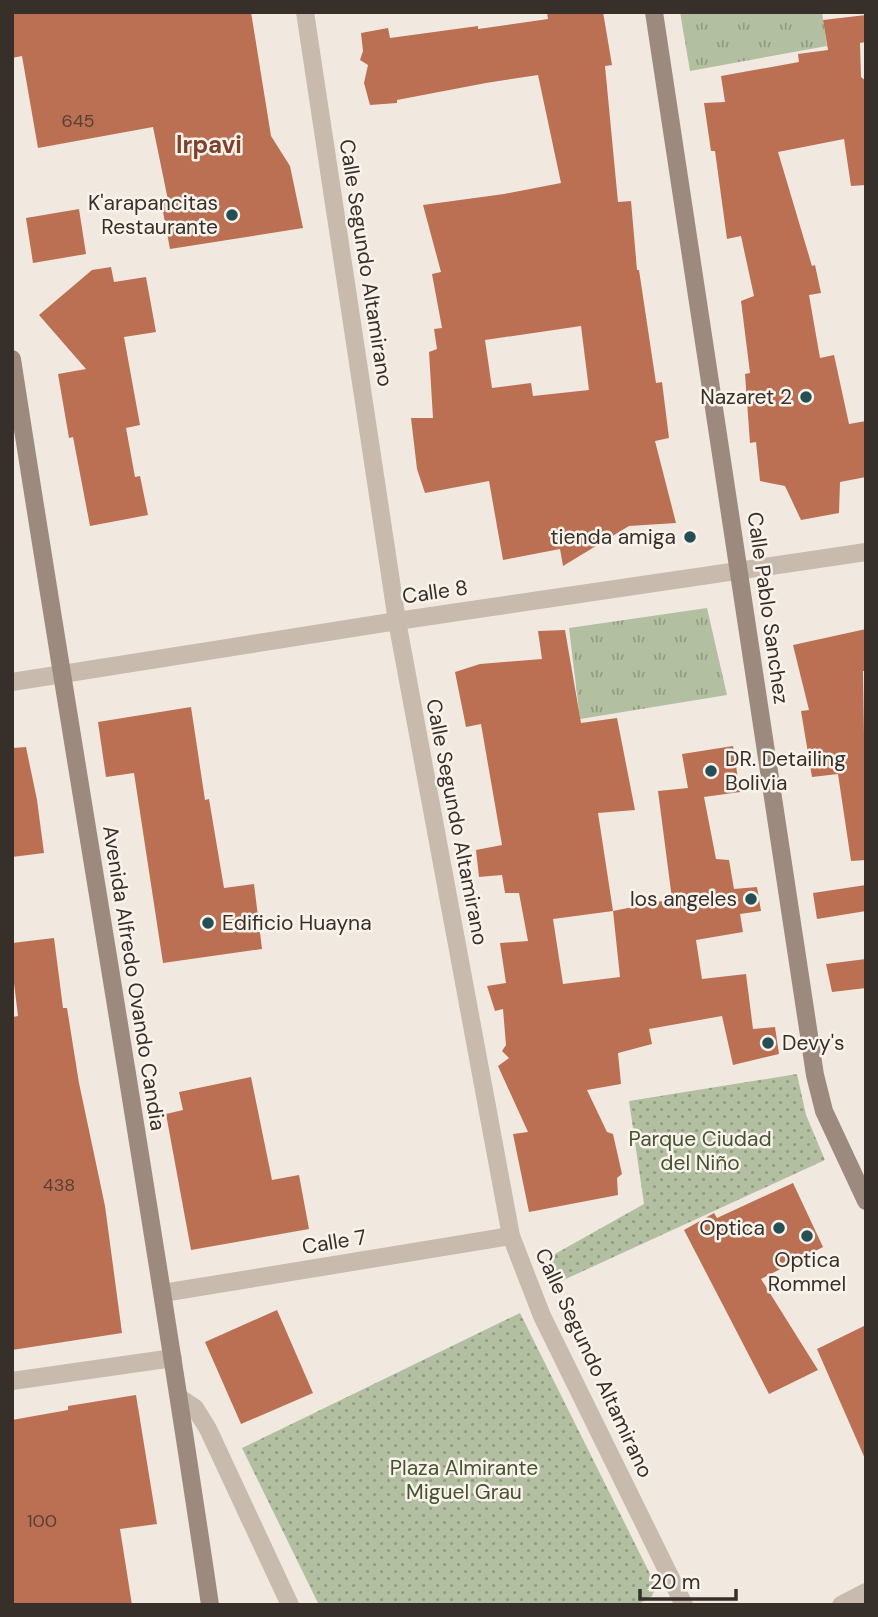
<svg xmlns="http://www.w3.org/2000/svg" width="878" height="1617" font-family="'DM Sans',sans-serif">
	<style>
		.grass { fill: url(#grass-tufts) }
		.park { fill: url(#park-dots) }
		.building { fill: #bb7053; fill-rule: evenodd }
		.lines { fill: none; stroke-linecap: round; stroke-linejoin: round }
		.minor { stroke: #c8baac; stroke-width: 18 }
		.secondary { stroke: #9c8a7e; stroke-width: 18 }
		.poi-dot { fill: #245055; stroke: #f9f3ec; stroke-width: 2.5 }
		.labels { text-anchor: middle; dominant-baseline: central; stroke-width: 5; stroke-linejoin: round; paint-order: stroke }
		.number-label { font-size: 18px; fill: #583f34 }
		.poi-label { font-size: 21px; fill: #372f2a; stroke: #f9f3ec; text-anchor: end }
		.street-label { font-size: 21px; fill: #372f2a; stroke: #f9f3ec }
		.park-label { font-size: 21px; fill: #455330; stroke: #f9f3ec }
		.quarter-label { font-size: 24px; font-weight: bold; fill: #7e422b; stroke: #f9f3ec }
	</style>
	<defs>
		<pattern id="grass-tufts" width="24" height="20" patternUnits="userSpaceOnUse" patternTransform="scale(1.75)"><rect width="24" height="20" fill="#b3bfa1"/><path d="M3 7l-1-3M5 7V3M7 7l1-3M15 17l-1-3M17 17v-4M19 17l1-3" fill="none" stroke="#929c83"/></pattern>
		<pattern id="park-dots" width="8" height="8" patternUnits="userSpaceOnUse" patternTransform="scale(1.75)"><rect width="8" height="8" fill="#b3bfa1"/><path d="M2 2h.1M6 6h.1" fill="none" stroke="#929c83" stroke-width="1.8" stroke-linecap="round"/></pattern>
	</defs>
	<rect width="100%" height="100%" fill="#f1e9e0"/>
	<!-- grass -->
	<g class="grass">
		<path d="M680,12h142l5,34 -137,25z"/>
		<path d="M707,608l20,87 -147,24 -11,-91z"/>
	</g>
	<!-- park -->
	<g class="park">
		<path d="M797,1074l9,41 19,45 -268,123 -11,-24 98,-55 -15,-103z"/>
		<path d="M520,1313l136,273 -4,10 -15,9 -40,-2 -4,2h-274l-77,-157z"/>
	</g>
	<!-- building -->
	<g class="building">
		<path d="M12,12h239l20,124 19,30 13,62 -133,21 -9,-48 7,-1 -15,-73 -115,21 -16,-92 -10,2z"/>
		<path d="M547,12h56l9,53 -7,1 13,136 13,-1 6,69h2l17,113 6,-1 7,56 -14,3 21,82 -47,3 -66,40 -3,-17 -57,11 -14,-79 -64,12 -8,-24 -6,-51h22l-4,-66 8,-3 -3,-20 8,-1 -10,-54 9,-2 -18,-67 81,-11 57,-11 -23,-108 -52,8 -89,17v3l-27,2 -6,-22 4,-18 -8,-5 3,-9 -2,-18 27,-5 2,10 88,-12v3l70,-10zM581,326l8,64 -56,6 -2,-13 -39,5 -7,-48z"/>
		<path d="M866,15v27l-6,1 1,34 5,4v104l-15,1 -7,-47 -66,13 34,114 3,-1 6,28 -12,2 11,63 14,-3 15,69 17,-3v56l-26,5 -1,31 -38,7 -16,-34 -25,-5 -4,-39 -6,1 -5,-69 5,-1 -9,-72 13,-5 -13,-60 -14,3 -12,-88h-4l-7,-48 21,-1 -4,-26 78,-14 -1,-8 30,-4 -5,-30z"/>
		<path d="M79,209l7,45 -53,9 -7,-45z"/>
		<path d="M111,267l3,15 32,-5 10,55 -32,5 16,88 -14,3 9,49 5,-1 8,39 -58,11 -17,-89 -4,1 -11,-64 28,-5 -47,-54 53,-45z"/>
		<path d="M866,629v42h-3l3,189 -15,1 -13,-87 -26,3 -11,-66 8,-1 -16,-65z"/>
		<path d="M565,630l16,93 36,-5 18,92 -37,3 15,98 59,-12 -14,-108 30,-3 -6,-34 51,-8 7,46 -36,5 12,62 13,1 5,29 23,-2 4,24 -21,3 3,18 -47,8 6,39 44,-5 7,55 22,-2 4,27 -46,11 -11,-49 -73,13 3,15 -34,9 3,31 -34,6 20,42 6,2 9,40 -5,4 1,17 -89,17 -16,-78 15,-2 -30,-66 11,-8 -7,-7 4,-6 -3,-36 -8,2 -8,-25 19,-3 -6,-40 28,-2 -9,-48h-14l-3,-18 -23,2 -3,-27 26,-5 -21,-121 -15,3 -11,-55 25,-8 62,-5 -4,-28zM613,911l7,66 -57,7 -10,-65z"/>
		<path d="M191,707l14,93 4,-1 15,89 30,-4 8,65 -99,14 -29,-190 -28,4 -8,-55z"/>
		<path d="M26,747l11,53 7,53 -32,4v-109z"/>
		<path d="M866,885v26l-49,8 -4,-26z"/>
		<path d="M54,938l9,70h4l12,75 26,123 17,127 -110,17v-333l6,-1 -6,-49v-24z"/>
		<path d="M866,959v29l-34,4 -6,-28z"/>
		<path d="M251,1077l21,103 27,-5 10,54 -118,21 -25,-136 17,-4 -4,-18z"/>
		<path d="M793,1183l30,64 -62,32 57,91 -49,24 -85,-164 30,-17 3,5z"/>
		<path d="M277,1310l36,83 -72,31 -36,-82z"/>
		<path d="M866,1325v136l-49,-112z"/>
		<path d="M136,1395l21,129 -37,5 12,76h-120v-185l56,-10v-4z"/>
	</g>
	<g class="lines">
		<!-- minor -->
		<g class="minor">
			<path d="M305,12l92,609 114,615 31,80 142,289"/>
			<path d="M12,682l385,-61 469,-69"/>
			<path d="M163,1293l348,-57"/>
			<path d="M12,1381l161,-23"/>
			<path d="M180,1398l15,10 13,21 82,176"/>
			<path d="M841,1605l25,-13"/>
		</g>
		<!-- secondary -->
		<g class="secondary">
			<path d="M654,12l161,1063 9,36 42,90"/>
			<path d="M12,359c64,415 137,830 198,1246"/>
		</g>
	</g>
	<!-- markers -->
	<g class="poi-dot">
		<circle cx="232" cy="215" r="7"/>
		<circle cx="806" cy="397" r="7"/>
		<circle cx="690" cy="537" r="7"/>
		<circle cx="711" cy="771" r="7"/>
		<circle cx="751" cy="899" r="7"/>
		<circle cx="208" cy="923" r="7"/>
		<circle cx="768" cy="1043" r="7"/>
		<circle cx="779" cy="1228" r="7"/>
		<circle cx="807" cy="1236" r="7"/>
	</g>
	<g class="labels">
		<!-- number labels -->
		<g class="number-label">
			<text x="78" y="121">645</text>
			<text x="59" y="1185">438</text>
			<text x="42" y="1521">100</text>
		</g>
		<!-- poi labels -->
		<g class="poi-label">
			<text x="218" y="203">K'arapancitas<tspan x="218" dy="24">Restaurante</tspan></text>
			<text x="792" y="397">Nazaret 2</text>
			<text x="676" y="537">tienda amiga</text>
			<text x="725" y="759" text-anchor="start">DR. Detailing<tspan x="725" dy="24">Bolivia</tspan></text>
			<text x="737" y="899">los angeles</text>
			<text x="222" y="923" text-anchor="start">Edificio Huayna</text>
			<text x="782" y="1043" text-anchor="start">Devy's</text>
			<text x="765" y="1228">Optica</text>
			<text x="807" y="1260" text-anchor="middle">Optica<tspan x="807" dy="24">Rommel</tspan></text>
		</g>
		<!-- street labels -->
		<g class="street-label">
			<text transform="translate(366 263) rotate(81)">Calle Segundo Altamirano</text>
			<text transform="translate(435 592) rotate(-8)">Calle 8</text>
			<text transform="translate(768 608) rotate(82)">Calle Pablo Sanchez</text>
			<text transform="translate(457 822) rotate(79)">Calle Segundo Altamirano</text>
			<text transform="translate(134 978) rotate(81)">Avenida Alfredo Ovando Candia</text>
			<text transform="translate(334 1242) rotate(-9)">Calle 7</text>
			<text transform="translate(594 1363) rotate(65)">Calle Segundo Altamirano</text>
		</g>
		<!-- park labels -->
		<g class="park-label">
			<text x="700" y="1139">Parque Ciudad<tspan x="700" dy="24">del Niño</tspan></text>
			<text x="464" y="1468">Plaza Almirante<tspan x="464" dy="24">Miguel Grau</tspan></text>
		</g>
		<!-- quarter labels -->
		<g class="quarter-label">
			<text x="209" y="144">Irpavi</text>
		</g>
	</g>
	<!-- border -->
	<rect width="878" height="1617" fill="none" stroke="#372f2a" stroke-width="28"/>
	<!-- scale -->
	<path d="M640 1589v10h96v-10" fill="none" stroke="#372f2a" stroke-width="3.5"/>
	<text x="650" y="1589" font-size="21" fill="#372f2a" stroke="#f9f3ec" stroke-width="5" paint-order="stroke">20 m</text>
</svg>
